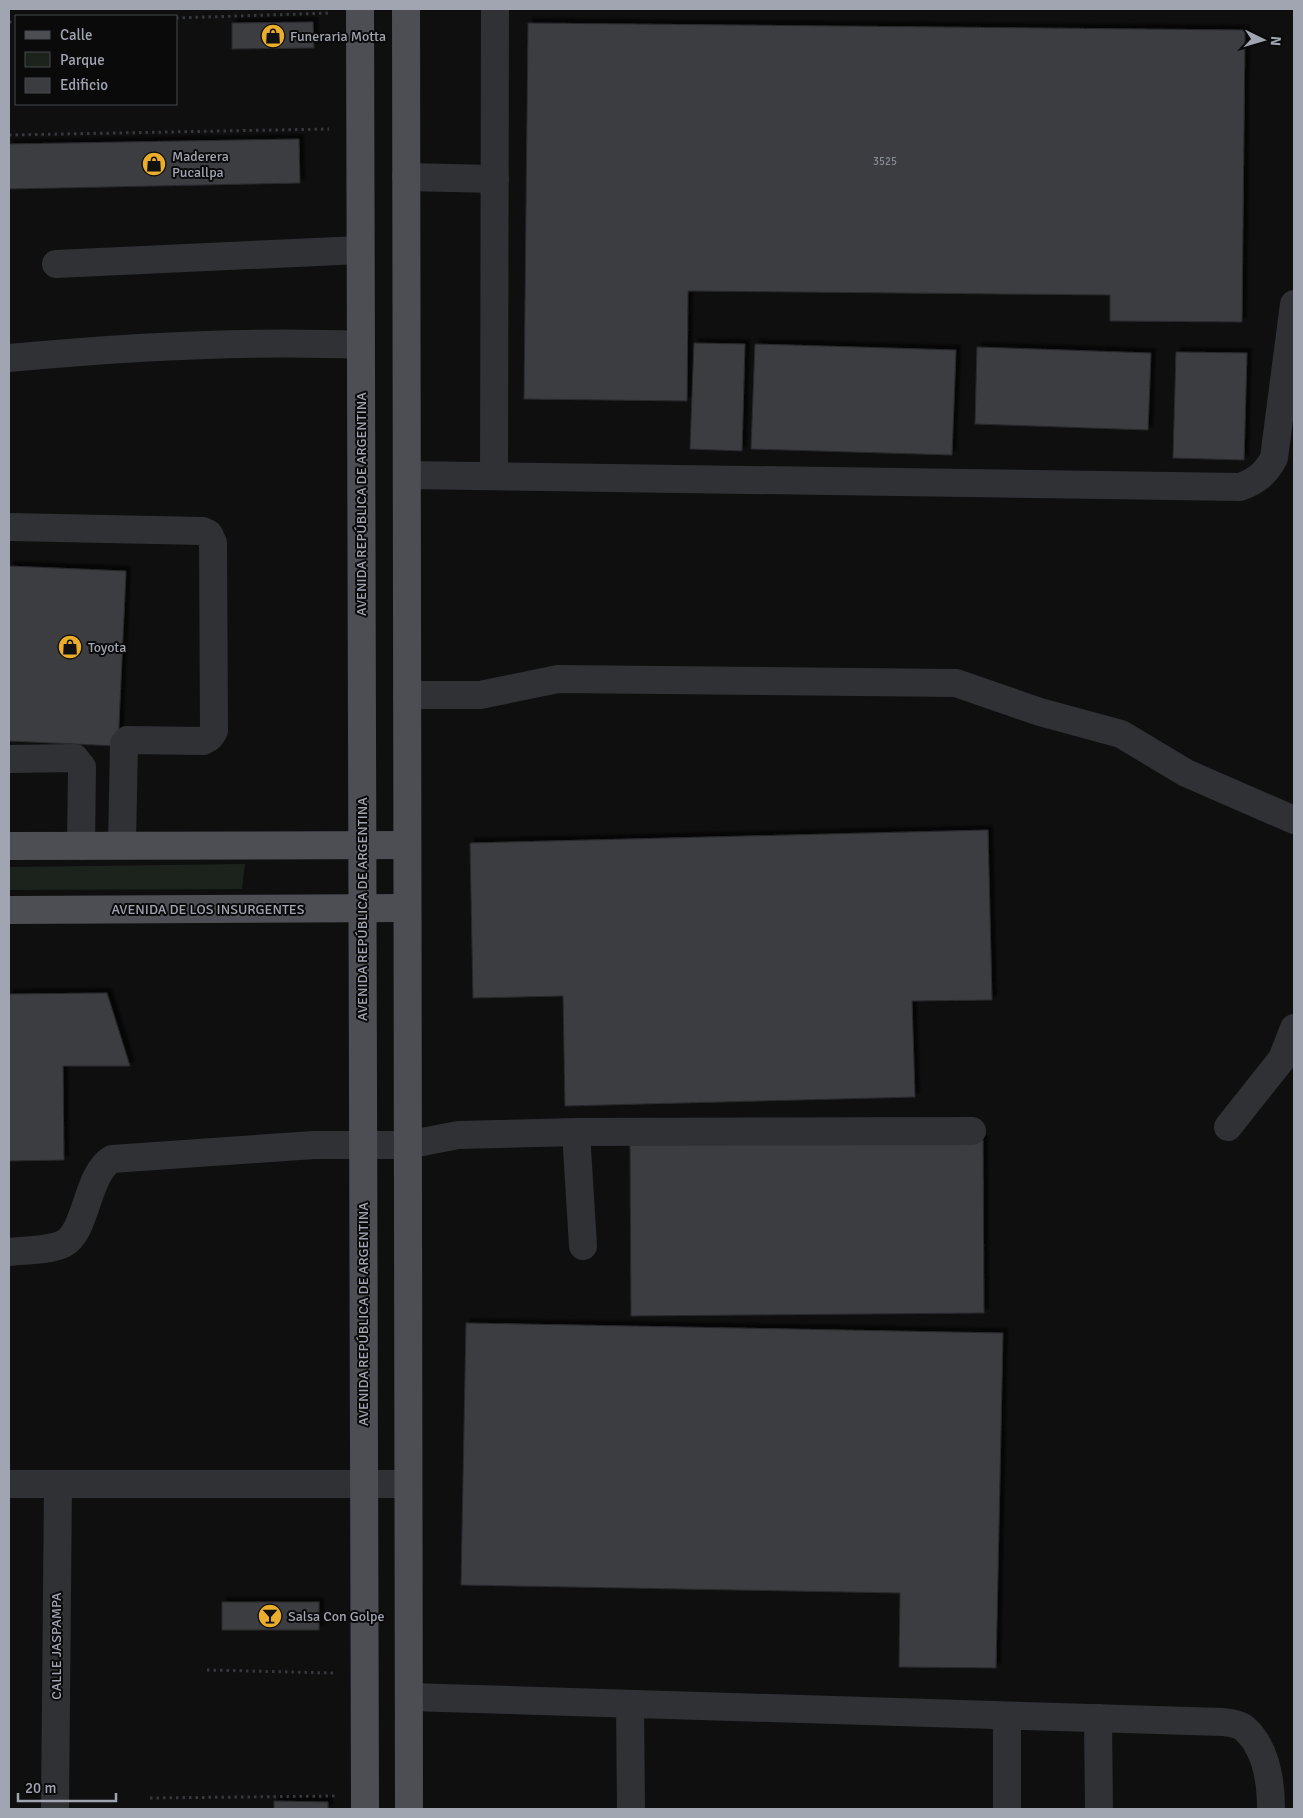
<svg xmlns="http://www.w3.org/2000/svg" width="1303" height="1818" font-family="Signika,sans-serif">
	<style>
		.green { fill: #1c231c }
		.building { fill: #3b3c40; stroke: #29292c; filter: url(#shadow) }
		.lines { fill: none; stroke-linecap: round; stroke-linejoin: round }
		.path { stroke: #36383c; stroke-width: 3; stroke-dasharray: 2.5 4; stroke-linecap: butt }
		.minor { stroke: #303135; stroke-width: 28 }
		.major { stroke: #4c4e54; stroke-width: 28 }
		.labels { text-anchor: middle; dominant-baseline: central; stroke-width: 4; stroke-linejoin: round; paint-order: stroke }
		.number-label { font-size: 11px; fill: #878b95 }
		.poi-label { font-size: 14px; fill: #a0a5b1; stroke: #0a0a0b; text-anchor: start }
		.street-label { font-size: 14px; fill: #a0a5b1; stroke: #0a0a0b }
	</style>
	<defs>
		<filter id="shadow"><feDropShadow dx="4.5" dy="-4.5" stdDeviation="1" flood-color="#0009"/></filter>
	</defs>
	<rect width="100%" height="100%" fill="#0f0f10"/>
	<!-- green -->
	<path class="green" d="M245,864l-3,25 -233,1v-23z"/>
	<!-- building -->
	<g class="building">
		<path d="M313,22l1,26 -82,1v-26z"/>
		<path d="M528,23l717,7 -3,292 -132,-1v-26l-422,-4 -1,110 -163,-2z"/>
		<path d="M299,139l1,44 -291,6v-45z"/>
		<path d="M694,343l51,1 -3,107 -52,-2z"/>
		<path d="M755,344l201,6 -4,105 -201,-6z"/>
		<path d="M977,347l174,6 -3,77 -173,-6z"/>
		<path d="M1176,352l71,1 -3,107 -71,-2z"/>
		<path d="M9,566l117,5 -8,175 -109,-5z"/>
		<path d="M988,830l4,170 -80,1 3,96 -350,9 -2,-110 -90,2 -3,-155z"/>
		<path d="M107,993l23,73h-67l1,94 -55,1v-167z"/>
		<path d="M983,1140l1,173 -353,3 -1,-173z"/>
		<path d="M466,1323l537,10 -7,335 -97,-1 1,-74 -439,-8z"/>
		<rect x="222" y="1602" width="97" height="28"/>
		<path d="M274,1801l54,1v7h-54z"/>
	</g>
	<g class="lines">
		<!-- path -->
		<g class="path">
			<path d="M176,18l155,-5"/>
			<path d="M9,22h7"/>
			<path d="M9,135l320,-6"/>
			<path d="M207,1670l126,3"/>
			<path d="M150,1798l185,-2"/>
		</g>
		<!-- minor -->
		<g class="minor">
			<path d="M406,177l89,2"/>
			<path d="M56,264l304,-14"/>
			<path d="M9,358c117,-11 234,-18 352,-13"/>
			<path d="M407,475l833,12c17,-6 26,-14 34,-29l20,-154"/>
			<path d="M494,476l1,-467"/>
			<path d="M9,527l194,4 6,3 4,9 1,188 -4,6 -7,4 -76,-1 -3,4 -2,101"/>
			<path d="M407,695h73l78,-16 398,4 84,29 81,22 65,39 108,47"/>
			<path d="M9,759l66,-1 7,9 -1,79"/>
			<path d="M1228,1127l54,-68 12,-31"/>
			<path d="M576,1132l7,114"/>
			<path d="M9,1252c16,-2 39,-1 54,-8 24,-11 23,-70 49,-85l202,-14h93l51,-10 118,-3 396,-1"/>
			<path d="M9,1484h399"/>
			<path d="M409,1697l814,25c6,1 18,2 22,7 21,19 26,53 26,80"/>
			<path d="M630,1704l1,105"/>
			<path d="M1098,1718l1,91"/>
			<path d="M55,1809l3,-325"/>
			<path d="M1007,1809v-93"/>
		</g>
		<!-- major -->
		<g class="major">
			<path d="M360,9l5,1800"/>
			<path d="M406,9l3,1800"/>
			<path d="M9,846l398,-1"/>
			<path d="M9,910l398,-2"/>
		</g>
	</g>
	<!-- icons -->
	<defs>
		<g id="shop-disc" transform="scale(1.25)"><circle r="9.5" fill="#ebae2c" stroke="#0a0a0b"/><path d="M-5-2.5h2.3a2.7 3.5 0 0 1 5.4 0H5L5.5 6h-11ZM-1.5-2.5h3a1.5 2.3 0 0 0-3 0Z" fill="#111"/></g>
		<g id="bar-disc" transform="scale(1.25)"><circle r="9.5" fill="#ebae2c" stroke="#0a0a0b"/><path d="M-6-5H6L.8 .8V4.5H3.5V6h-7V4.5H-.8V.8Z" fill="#111"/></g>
	</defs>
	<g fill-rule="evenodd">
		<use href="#shop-disc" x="273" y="36"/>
		<use href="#shop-disc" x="154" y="164"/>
		<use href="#shop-disc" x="70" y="647"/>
		<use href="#bar-disc" x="270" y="1616"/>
	</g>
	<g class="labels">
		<!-- number labels -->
		<g class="number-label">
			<text x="885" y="161">3525</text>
		</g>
		<!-- poi labels -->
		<g class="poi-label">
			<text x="290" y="36">Funeraria Motta</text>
			<text x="172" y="156">Maderera<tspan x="172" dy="16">Pucallpa</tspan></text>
			<text x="88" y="647">Toyota</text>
			<text x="288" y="1616">Salsa Con Golpe</text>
		</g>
		<!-- street labels -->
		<g class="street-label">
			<text transform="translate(361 504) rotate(-90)">AVENIDA REPÚBLICA DE ARGENTINA</text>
			<text x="208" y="909">AVENIDA DE LOS INSURGENTES</text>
			<text transform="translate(362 909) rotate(-90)">AVENIDA REPÚBLICA DE ARGENTINA</text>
			<text transform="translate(363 1314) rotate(-90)">AVENIDA REPÚBLICA DE ARGENTINA</text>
			<text transform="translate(56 1646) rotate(-90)">CALLE JASPAMPA</text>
		</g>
	</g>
	<!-- border -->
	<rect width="1303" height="1818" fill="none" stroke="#a0a5b1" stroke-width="20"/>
	<!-- legend -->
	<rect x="15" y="15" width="162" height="90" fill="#0a0a0b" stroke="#46484d"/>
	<rect x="25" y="31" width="25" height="8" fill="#4c4e54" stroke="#46484d"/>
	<text x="60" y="40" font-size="15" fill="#a0a5b1">Calle</text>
	<rect x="25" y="52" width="25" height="15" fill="#1c231c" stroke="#46484d"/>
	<text x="60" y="65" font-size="15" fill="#a0a5b1">Parque</text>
	<rect x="25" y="78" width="25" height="15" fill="#3b3c40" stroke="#46484d"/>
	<text x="60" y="90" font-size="15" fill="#a0a5b1">Edificio</text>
	<!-- north arrow -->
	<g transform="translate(1263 40) rotate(95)" stroke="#0a0a0b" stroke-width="4" paint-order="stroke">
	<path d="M0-4L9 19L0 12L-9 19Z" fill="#a0a5b1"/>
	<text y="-8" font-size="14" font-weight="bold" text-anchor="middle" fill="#a0a5b1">N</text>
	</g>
	<!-- scale -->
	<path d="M18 1793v8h98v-8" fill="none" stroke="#a0a5b1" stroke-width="2.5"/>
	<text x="25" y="1793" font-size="15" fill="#a0a5b1" stroke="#0a0a0b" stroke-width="4" paint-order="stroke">20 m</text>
</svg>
